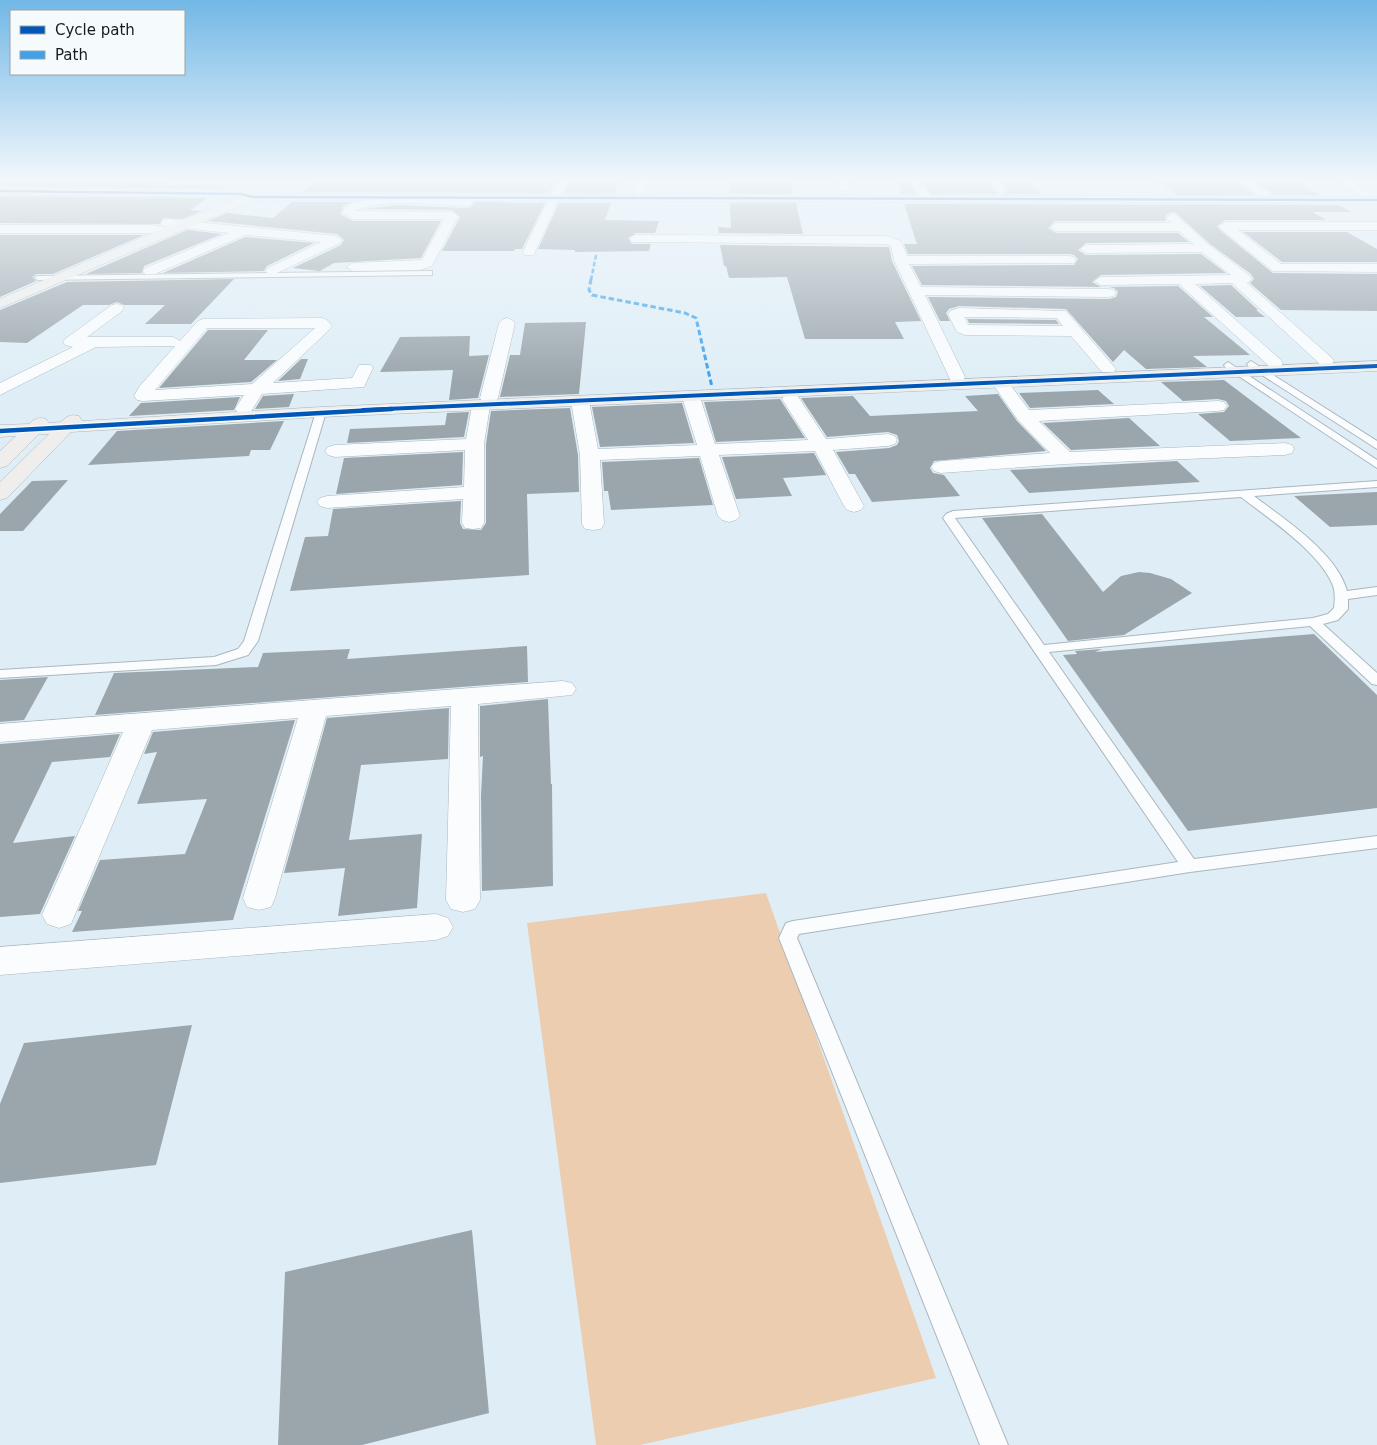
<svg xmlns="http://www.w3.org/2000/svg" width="1377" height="1445" font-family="'DejaVu Sans',sans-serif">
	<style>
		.green { fill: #eccdaf }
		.building { fill: #9ba6ac }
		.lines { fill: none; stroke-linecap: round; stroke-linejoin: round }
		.lane-casing { stroke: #abb6bd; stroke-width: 2 }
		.street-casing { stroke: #abb6bd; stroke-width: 1 }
		.secondary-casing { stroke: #abb6bd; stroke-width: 1 }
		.lane { fill: #fafcfe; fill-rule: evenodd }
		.street { fill: #fafcfe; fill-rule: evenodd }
		.secondary { fill: #efeeec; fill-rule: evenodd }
		.quiet-far1 { stroke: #3da2ea; stroke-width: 2.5; stroke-dasharray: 4.5 2.5; stroke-linecap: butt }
		.quiet { stroke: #3da2ea; stroke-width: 3; stroke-dasharray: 5.5 3; stroke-linecap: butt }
		.cycleway-far2-casing { stroke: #f5fbfd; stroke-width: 4 }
		.cycleway-far1-casing { stroke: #f5fbfd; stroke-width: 5.5 }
		.cycleway-casing { stroke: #f5fbfd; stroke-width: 7 }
		.cycleway-far2 { stroke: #0057b8; stroke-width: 2.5 }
		.cycleway-far1 { stroke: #0057b8; stroke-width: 4 }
		.cycleway { stroke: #0057b8; stroke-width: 4.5 }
	</style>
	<rect width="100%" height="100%" fill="#dfeef6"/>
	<!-- green -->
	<path class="green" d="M766,893l170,485 -296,67h-44l-69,-522z"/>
	<!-- building -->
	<g class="building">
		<path d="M318,179h238l-7,14 -246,-1z"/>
		<path d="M570,179h49l-5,14h-50z"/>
		<path d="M729,179h61l3,15 -63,-1z"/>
		<path d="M897,179h10l9,15h-15z"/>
		<path d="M921,179h64l13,15h-67z"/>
		<path d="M1000,179h27l15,15h-39l5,-4z"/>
		<path d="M1156,180h77l22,15h-78z"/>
		<path d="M1252,180h40l28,15h-48l-1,-3z"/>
		<path d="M0,182h165l-5,3h66l-5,4 -221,-3z"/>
		<path d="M0,196l207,2 -16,12 11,1 -20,8 -19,-1 -3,6 -160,-1z"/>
		<path d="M292,202h61l-9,3 -4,9 13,7h88l-20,37 -87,5 -14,8 -27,-3 48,-23 3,-5 -7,-6 -129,-13 19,-8 46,5z"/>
		<path d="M475,202l70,1 -23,46h-7l-1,2h-72l18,-34 -8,-7 -87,-1 30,-4 72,3 4,-1z"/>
		<path d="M559,203h52l-6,17 54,1 -4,12h-19l-8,5 4,6h19l-2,7 -74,1v-2l-37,-1z"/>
		<path d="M730,203h66l7,31 -84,-1 -1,-6 13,1z"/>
		<path d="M904,204l434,1 14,7h-40l14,8h-101l-8,6 3,4 53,43 104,1v37l-96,-1 -31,-27 4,-4 -3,-5 -41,-30 -34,-31 -5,-1 -6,4 1,5h-111l-7,7 8,5h122l11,9 -103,1 -8,7 8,5 115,-1 25,19 -125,2 -9,7 9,5 77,-1 35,31h-9l46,38 -57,1 14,11 -61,2 -22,-19 -11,12 -47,-53 -107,-3 -10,3 -3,4 4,8h-10l-12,-24 181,2 7,-2 2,-5 -4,-4 -5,-1 -187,-2 -10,-19 162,-1 4,-6 -4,-4 -5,-1h-161l-4,-10h13z"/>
		<path d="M187,230l35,4 -78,32 -2,7 -56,1z"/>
		<path d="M1243,232h104l30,17v13h-95z"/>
		<path d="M0,235h144l-91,39h-16l-5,3 4,4 -36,16z"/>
		<path d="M245,237l69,6 -47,23 -3,5 -101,2z"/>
		<path d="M720,245l169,2 3,14 29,60 -26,1 9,17h-99l-18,-62 -58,1 -3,-12h-2z"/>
		<path d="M234,279l-43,45h-46l20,-19h-41l-7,-3 -8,3h-26l-56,38 -27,-1v-32l67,-28z"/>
		<path d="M1231,285l27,25h-2l9,7h-29l-36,-31z"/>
		<path d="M967,319l89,1 3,4 -90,-1z"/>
		<path d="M586,322l-7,72 -79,3 10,-42h10l5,-32z"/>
		<path d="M208,330h60l-24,30h33l-26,22 -92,6z"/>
		<path d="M470,336l-1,20 20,-1 -11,43 -29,2 4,-30 -73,2 20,-35z"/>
		<path d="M301,359h7l-8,20 -22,2z"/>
		<path d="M1224,380l77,58 -71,3 -32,-27 26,-2 5,-6 -3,-5 -8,-2 -35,2 -22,-19z"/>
		<path d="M1098,390l16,14 -84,4 -11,-15z"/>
		<path d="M294,394l-5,13 -34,2 8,-13z"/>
		<path d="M998,394l19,27 29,30 -112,10 -4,7 3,5 11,2 16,21 -88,6 -17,-28h-6l-13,-22 53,-4 8,-3 2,-4 -2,-6 -9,-3 -61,5 -26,-39 52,-2 17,20 108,-5 -13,-15z"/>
		<path d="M240,397l-6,13 -105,6 12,-13z"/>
		<path d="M780,399l25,39 -89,4 -12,-40z"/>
		<path d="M682,403l12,40 -94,4 -8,-40z"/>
		<path d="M570,408l8,47 1,37 -52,2 2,81 -239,16 15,-54 23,-1 5,-27 128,-8 -1,22 3,6 18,1 5,-7v-79l5,-33z"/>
		<path d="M469,412l-5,25 -117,6 3,-14 95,-4 2,-12z"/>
		<path d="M1129,418l31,28 -89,4 -28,-27z"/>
		<path d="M284,421l-14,29h-19l-2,6 -161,9 29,-34z"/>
		<path d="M463,452l-1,33 -126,9 8,-36z"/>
		<path d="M814,453l12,22 -43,3 9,18 -56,3 -14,-42z"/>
		<path d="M699,458l14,47 -102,5 -3,-19h-4l-2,-29z"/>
		<path d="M1177,461l23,21 -171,11 -19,-23z"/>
		<path d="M68,480l-45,51h-23v-17l32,-33z"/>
		<path d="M1377,492v33l-47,2 -36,-31z"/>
		<path d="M1042,514l61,78 18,-16 18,-4 11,1 21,6 21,14 -68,42 -56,6 -86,-123z"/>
		<path d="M1314,634l63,61v113l-189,23 -125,-176 14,-1 -2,-3 27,-2 -7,3z"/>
		<path d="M527,646l1,36 -433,33 19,-42 144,-6 5,-14 87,-4 -3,10z"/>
		<path d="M48,677l-24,43 -24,2v-42z"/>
		<path d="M548,699l3,85h1l1,102 -71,5 -1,-95 2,-40 -3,1v-51z"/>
		<path d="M449,708l-1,51 -87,6 -12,75 73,-6 -5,74 -79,8 7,-48 -61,5 43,-155z"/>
		<path d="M295,720l-62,200 -161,12 10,-21h-4l22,-51 85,-6 22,-55 -70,5 20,-52 -13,2 9,-22z"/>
		<path d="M120,734l-10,23 -58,5 -39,81 62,-7 -35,78 -40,3v-173z"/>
		<path d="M192,1025l-36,140 -156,18v-79l24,-61z"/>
		<path d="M472,1230l17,183 -127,32h-84l7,-173z"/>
	</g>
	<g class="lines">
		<!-- lane casing -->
		<g class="lane-casing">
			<g id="lane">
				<path d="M429,271h3v4l-394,5 -4,-2 4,-2z"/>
				<path d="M1251,361l126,80v8l-129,-83 -1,-2z"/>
				<path d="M1228,362l149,98v8l-152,-101 -1,-2z"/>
				<path d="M321,409l5,3 -68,229 -10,14 -32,10 -216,13v-8l214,-13 24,-8 6,-8 72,-229z"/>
				<path d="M1377,481v6l-123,9c30,23 83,57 93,95l30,-4v8l-29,4v10l-10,11 -15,4 54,49v12l-5,-1 -62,-58 -261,26 145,207 183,-23v12l-187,24 -391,62 -2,4 211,507h-28l-201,-507 7,-15 7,-2 385,-59 -235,-344 3,-4 7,-3zM1241,497c27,21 83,58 93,92 1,6 1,13 0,19l-6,6 -15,4 -269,27 -89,-127z"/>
			</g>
		</g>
		<!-- street casing -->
		<g class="street-casing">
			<g id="street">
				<path d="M558,179h10l-33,73 -1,3h-10l-1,-3z"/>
				<path d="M637,179h10l-4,15 -4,1 -5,-3z"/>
				<path d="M837,179h10l3,10 -1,2h-8z"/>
				<path d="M909,179h10l13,20 -2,2h-8z"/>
				<path d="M987,179h11l8,11 -5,3 -4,-1z"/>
				<path d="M1235,179h13l22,15 -2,2h-8z"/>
				<path d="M1335,179h13l24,15 -6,3 -4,-1z"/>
				<path d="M470,194l6,3 -5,8 -4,1c-36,-1 -79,-9 -113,5l98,1 6,4 -26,50 -12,4 -67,1 -7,-4 7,-4 69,-3 22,-41h-91l-11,-6 3,-6c37,-16 79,-8 118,-7l3,-5z"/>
				<path d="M1172,214l4,1 33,30 41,31 2,3 -5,4 85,75 2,3 -2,3h-12l-88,-81 -37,1 86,76 2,3 -2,3h-12l-90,-82 -78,1 -7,-4 7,-4 130,-2 -29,-23 -116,1 -6,-4 6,-4 108,-1 -15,-13h-123l-6,-4 6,-4h115l-5,-5z"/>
				<path d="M167,219l169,17 6,4 -2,3 -67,32 -5,-1 -2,-3 2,-3 53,-26 -76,-7 -90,39h-10l-2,-3 2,-3 84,-35 -66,-7 -2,-3 2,-3z"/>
				<path d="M1225,222h152v8h-139l43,34h96v8l-104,-1 -52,-42 -2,-3z"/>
				<path d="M0,225h152l19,3 2,3 -6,4 -15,-2h-152z"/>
				<path d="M636,235l250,1 15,5 6,15h162l5,1 2,3 -2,3 -165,1 12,23 188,2 5,1 2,3 -2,3 -5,1 -184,-2 40,82 -2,4h-12l-2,-4 -55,-117 -3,-14 -6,-2 -253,-2 -2,-3 2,-3z"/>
				<path d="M117,304l5,1 2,3 -2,3 -35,26h86l7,4 18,-20 5,-2 119,-1 5,2 5,6 -5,6 -54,51 79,-5 7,-13h12l2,3 -9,19 -102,7 -12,19 -6,1 -6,-1 -3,-4 9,-14 -101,6 -6,-1 -3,-4 5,-9 36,-41 -79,1 -96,48v-12l73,-36 -8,-2 -2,-3 2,-3 47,-34zM207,328h108l-63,56 -97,6z"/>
				<path d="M959,308l107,3 50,58 -2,3h-12l-31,-36 -106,-1 -8,-3 -9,-18 2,-3zM964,317l93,1 6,8 -95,-1z"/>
				<path d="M507,318l5,2 3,3 -17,75 -3,4 -7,1 2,3 -6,38v79l-3,5 -8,1 -8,-1 -3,-5 1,-24 -136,9 -7,-2 -3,-4 3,-4 7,-2 137,-9 1,-37 -130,7 -7,-2 -3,-4 3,-4 7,-2 131,-6 6,-33 3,-4 7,-1 -2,-3 19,-75 3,-3z"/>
				<path d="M1000,378l6,1 23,31 189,-9 6,1 3,4 -3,4 -6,1 -179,10 31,31 215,-9 7,2 2,4 -2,4 -7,2 -220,9 -124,9 -7,-2 -3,-4 3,-4 7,-2 109,-8 -32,-33 -26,-37 2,-4z"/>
				<path d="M691,392l6,1 3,4 15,47 93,-4 -26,-41 3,-4 6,-1 6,1 29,44 62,-5 7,2 2,4 -2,4 -7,2 -55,4 31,56 -3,4 -7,2 -7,-2 -3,-4 -29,-55 -96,4 21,61 -4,4 -7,2 -7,-2 -4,-4 -18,-60 -100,4 4,64 -3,5 -8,1 -8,-1 -3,-5 -2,-69 -9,-54 3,-4 6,-1 6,1 3,4 9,48 99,-4 -15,-48 3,-4z"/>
				<path d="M563,681l9,2 4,6 -4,6 -94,9 2,196 -5,9 -12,3 -12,-3 -5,-9 5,-194 -125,10 -51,182 -4,9 -12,3 -12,-3 -4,-9 55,-180 -146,12 -81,194 -12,4 -12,-4 -5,-9 81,-183 -123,10v-18z"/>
				<path d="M436,914l12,4 5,9 -5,9 -12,4 -436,35v-28z"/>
			</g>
		</g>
		<!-- secondary casing -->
		<g class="secondary-casing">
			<g id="secondary">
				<path d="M0,188l241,3 12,3 1124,3v6l-1127,-3 -1,2 -249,106v-9l178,-77 64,-25 -242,-3z"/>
				<path d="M1377,361v10l-1056,46 -250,15 -64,66 -7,2v-18l49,-48h-10l-32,32 -7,2v-17l16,-15 -16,1v-12l29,-1c6,-6 10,-7 17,-5l3,4 12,-1c6,-6 10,-8 18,-6l3,5 239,-14z"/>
			</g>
		</g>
		<!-- lane -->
		<use href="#lane" class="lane"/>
		<!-- street -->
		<use href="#street" class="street"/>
		<!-- secondary -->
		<use href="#secondary" class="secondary"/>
		<!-- quiet-far1 -->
		<path class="quiet-far1" d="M591,280l5,-25"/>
		<!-- quiet -->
		<path class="quiet" d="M591,279l-2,11 3,5 93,18 11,5 16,69"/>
		<!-- cycleway-far2 casing -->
		<g class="cycleway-far2-casing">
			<path id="cycleway-far2" d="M0,191l241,3 12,3 1124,3"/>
		</g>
		<!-- cycleway-far1 casing -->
		<g class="cycleway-far1-casing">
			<path id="cycleway-far1" d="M363,410l1014,-44"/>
		</g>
		<!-- cycleway casing -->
		<g class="cycleway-casing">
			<path id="cycleway" d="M0,431l392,-22"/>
		</g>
		<!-- cycleway-far2 -->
		<use href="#cycleway-far2" class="cycleway-far2"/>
		<!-- cycleway-far1 -->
		<use href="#cycleway-far1" class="cycleway-far1"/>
		<!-- cycleway -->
		<use href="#cycleway" class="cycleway"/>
	</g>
	<!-- sky -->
	<linearGradient id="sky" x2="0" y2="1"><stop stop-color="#72b8e6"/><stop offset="0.47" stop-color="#f1f7fb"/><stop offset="1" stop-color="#f1f7fb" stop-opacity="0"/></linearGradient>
	<rect width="1377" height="381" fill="url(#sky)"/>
	<!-- legend -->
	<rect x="10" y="10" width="175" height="65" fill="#f5fbfd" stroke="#9ba2a5"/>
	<rect x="20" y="26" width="25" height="8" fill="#0057b8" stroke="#9ba2a5"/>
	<text x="55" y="35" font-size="15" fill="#131d22">Cycle path</text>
	<rect x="20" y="51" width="25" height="8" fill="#3da2ea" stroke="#9ba2a5"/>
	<text x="55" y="60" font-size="15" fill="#131d22">Path</text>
</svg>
